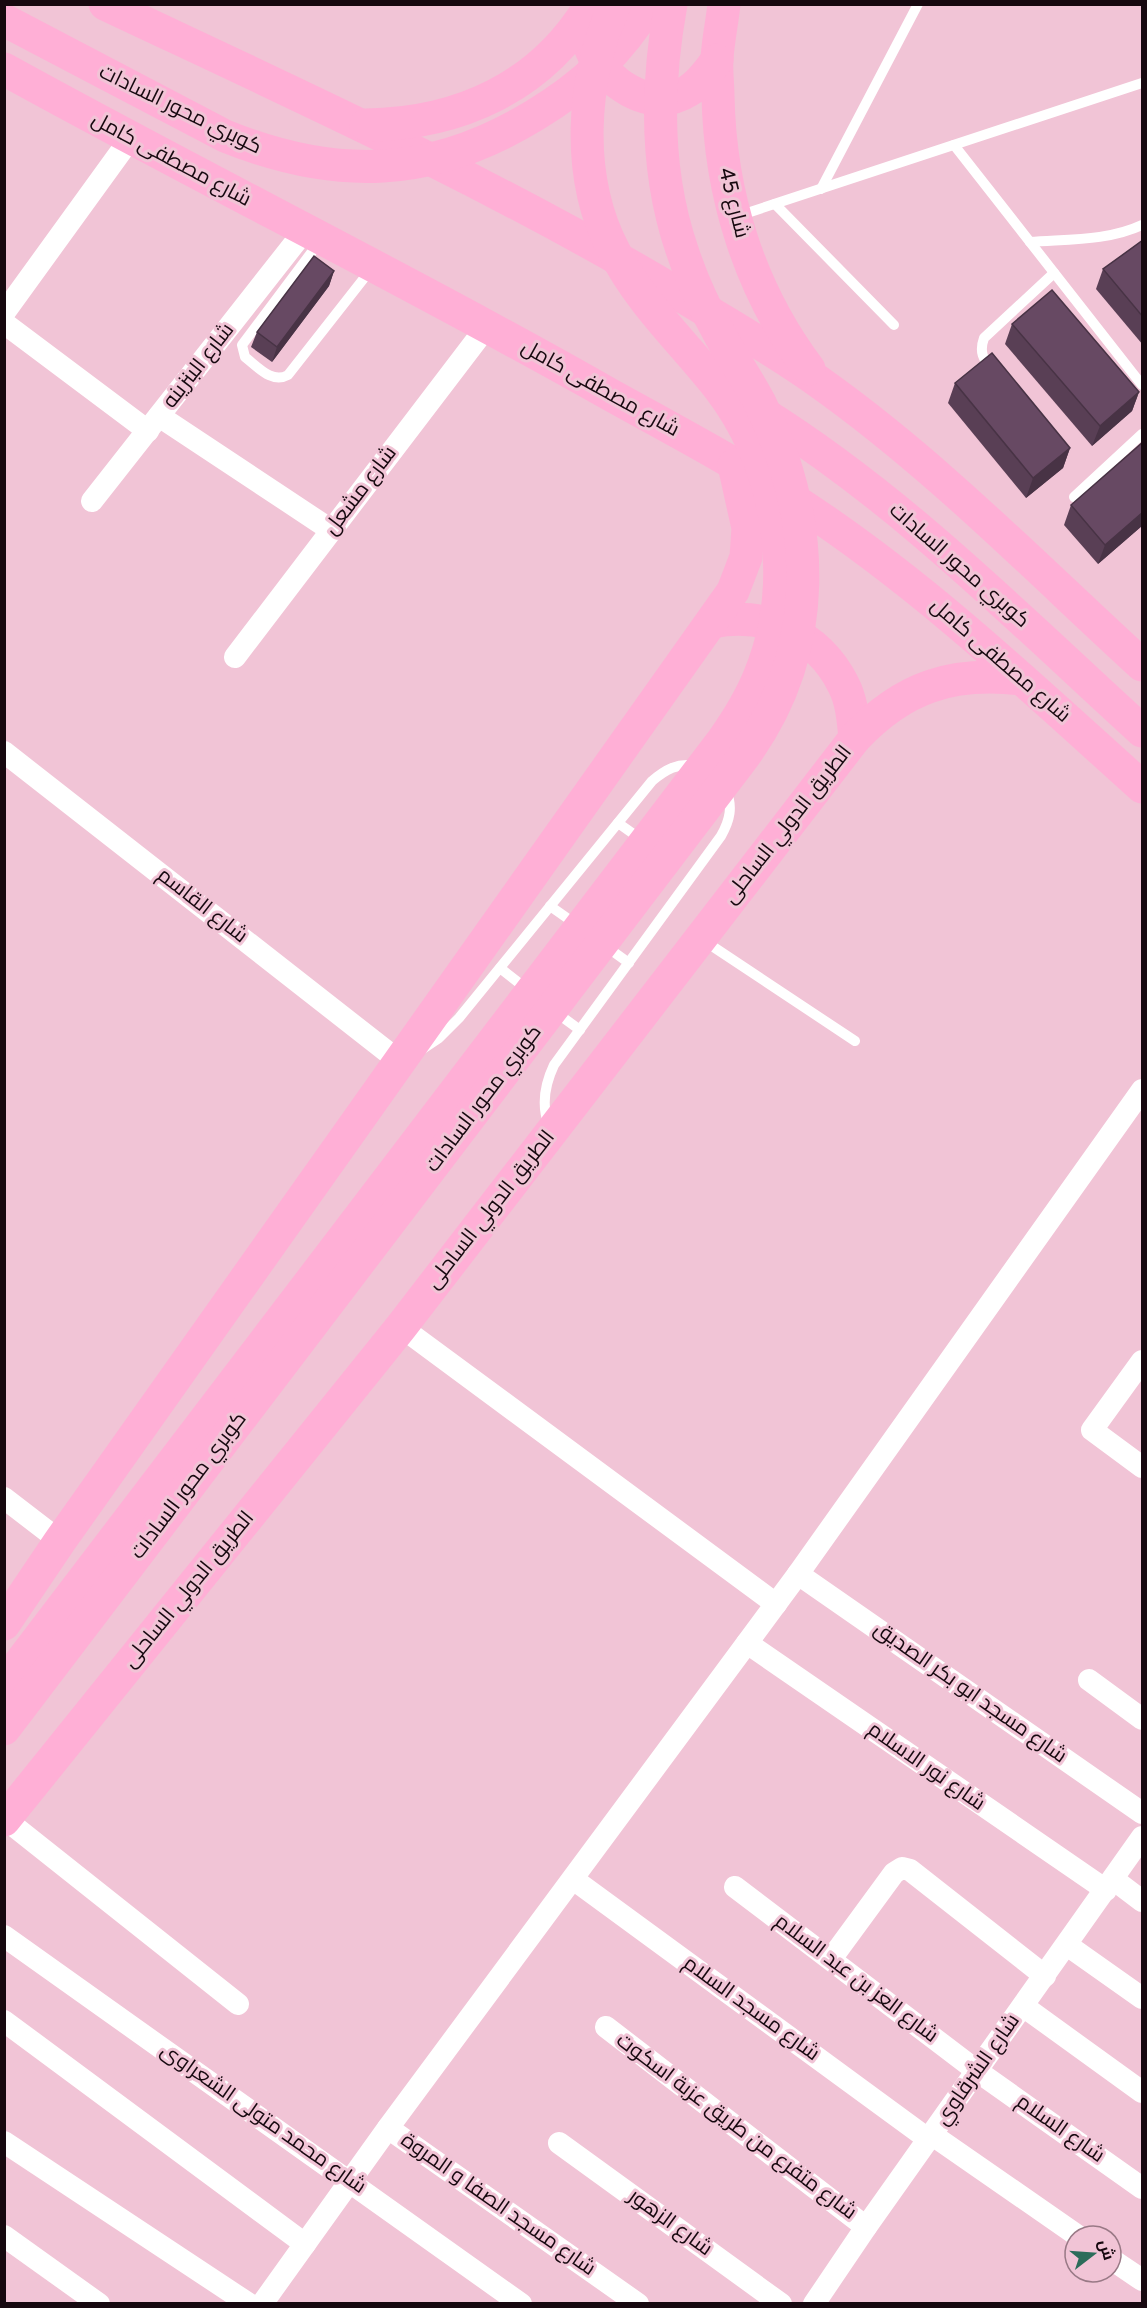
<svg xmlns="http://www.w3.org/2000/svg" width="1147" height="2308" font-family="Overpass,Cairo,sans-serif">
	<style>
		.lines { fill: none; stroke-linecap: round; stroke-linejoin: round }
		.service { stroke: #fff; stroke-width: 10 }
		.minor { stroke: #fff; stroke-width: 22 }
		.primary { stroke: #ffafd6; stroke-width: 33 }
		.wall { fill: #593f55 }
		.shaded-wall { fill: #483345 }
		.building { fill: #674963; stroke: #483345; stroke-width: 1.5 }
		.labels { text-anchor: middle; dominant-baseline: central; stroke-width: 6; stroke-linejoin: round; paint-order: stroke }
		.street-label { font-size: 21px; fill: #16080f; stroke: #f1c4d6 }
	</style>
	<rect width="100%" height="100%" fill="#f1c4d6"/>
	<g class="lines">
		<!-- service -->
		<g class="service">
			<path d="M954,145l188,240"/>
			<path d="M821,189l97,-185"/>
			<path d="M775,204l119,121"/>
			<path d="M738,216l404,-133"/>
			<path d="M320,241l-78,104 3,12c13,10 27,27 43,18l84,-107"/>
			<path d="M1030,242c37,-3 78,-1 112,-17"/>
			<path d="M992,370c-9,-11 -13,-18 -8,-32l70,-65"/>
			<path d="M1074,497l68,-63"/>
			<path d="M618,823l24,17"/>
			<path d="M550,906l27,19"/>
			<path d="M703,940l152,101"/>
			<path d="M604,945l25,18"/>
			<path d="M500,968l28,22"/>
			<path d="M554,1011l26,19"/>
			<path d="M421,1050l18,-12 20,-20 193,-237c13,-11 26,-19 44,-15"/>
			<path d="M549,1126c-8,-21 -4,-42 5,-61l167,-229c9,-16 12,-29 5,-46"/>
		</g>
		<!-- minor -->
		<g class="minor">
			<path d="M4,313l126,-174"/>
			<path d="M4,323l144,108"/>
			<path d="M159,416l172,114"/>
			<path d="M92,501l213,-271"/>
			<path d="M235,657l253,-332"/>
			<path d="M4,752l395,309"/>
			<path d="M401,1327l375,277"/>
			<path d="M1142,1361l-50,69 50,37"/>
			<path d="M4,1498l56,43"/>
			<path d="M798,1574l344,239"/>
			<path d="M747,1643l359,247"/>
			<path d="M1089,1680l53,39"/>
			<path d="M5,1819l233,185"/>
			<path d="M573,1879l355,260"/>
			<path d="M1113,1879l29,22"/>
			<path d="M735,1887l242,184 165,117"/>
			<path d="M4,1936l517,368"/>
			<path d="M1067,1945l75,53"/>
			<path d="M831,1959l63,-86 8,-5 8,2 135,106"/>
			<path d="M1023,2006l119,86"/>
			<path d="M4,2021l301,223"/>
			<path d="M606,2027l260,200"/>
			<path d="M388,2128l250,176"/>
			<path d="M931,2134l147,102"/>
			<path d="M4,2142l245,162"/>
			<path d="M559,2143l222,161"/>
			<path d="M4,2236l95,68"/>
			<path d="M1111,2259l31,21"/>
			<path d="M262,2304l126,-176 410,-554 344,-484"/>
			<path d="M814,2304l52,-77 276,-390"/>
		</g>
		<!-- primary -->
		<g class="primary">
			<path d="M105,4c195,92 392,181 577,292 46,28 94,55 137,86 117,83 218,187 323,283"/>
			<path d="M724,4c-2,19 -6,37 -7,55 -1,12 1,25 1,37 2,98 31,193 91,273"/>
			<path d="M4,20l221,116c111,45 207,42 310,-21 48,-29 85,-63 114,-111"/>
			<path d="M590,47c14,35 61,68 98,44 12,-7 21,-20 29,-31"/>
			<path d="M4,69c201,111 406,212 605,325 65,36 131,71 194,112 123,81 230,183 339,281"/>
			<path d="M366,125c93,-1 176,-38 225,-121"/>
			<path d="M761,412c141,88 259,208 381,319"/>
			<path d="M712,622c53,-11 106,12 131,62 9,17 10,35 12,54"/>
			<path d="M4,1624l56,-83 673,-950 13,-34 2,-29 -14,-63"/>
			<path d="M4,1684l719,-944c14,-20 27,-41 36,-63 39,-93 21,-209 -40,-289 -35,-45 -79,-85 -105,-137 -39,-75 -33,-170 1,-247"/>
			<path d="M4,1729l738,-970c81,-109 75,-238 18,-356 -12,-23 -27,-44 -39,-66 -16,-28 -29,-56 -39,-87 -27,-79 -26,-164 -11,-246"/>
			<path d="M4,1820l397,-493 454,-589c48,-51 97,-67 166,-59"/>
		</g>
	</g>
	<!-- wall -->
	<g class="wall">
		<path d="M1143,240v105l-47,-56 7,-20z"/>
		<path d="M334,271l-5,15 -57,76 -21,-15 6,-15z"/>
		<path d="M1012,324l127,68 -7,19 -40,35 -87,-102z"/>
		<path d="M955,383l115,65 -7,20 -37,30 -78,-95z"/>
		<path d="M1143,442v83l-45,39 -34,-39 7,-20z"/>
	</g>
	<!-- shaded-wall -->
	<g class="shaded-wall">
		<path d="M334,271l-5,15 -57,76 5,-15z"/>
		<path d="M1139,392l-7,19 -40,35 8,-20z"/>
		<path d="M1070,448l-7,20 -37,30 7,-20z"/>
		<path d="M1143,512v13l-45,39 7,-19z"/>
	</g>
	<!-- building -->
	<g class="building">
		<path d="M1143,240v77l-40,-48z"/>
		<path d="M314,256l20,15 -57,76 -20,-15z"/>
		<path d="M1052,290l87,102 -39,34 -88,-102z"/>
		<path d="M992,353l78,95 -37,30 -78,-95z"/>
		<path d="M1143,442v70l-38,33 -34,-40z"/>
	</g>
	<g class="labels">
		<!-- street labels -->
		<g class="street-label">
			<text transform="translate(180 110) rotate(26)">كوبري محور السادات</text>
			<text transform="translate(171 160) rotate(28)">شارع مصطفى كامل</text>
			<text transform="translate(733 203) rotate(76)">شارع 45</text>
			<text transform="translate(199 366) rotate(-52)">شارع البنزينه</text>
			<text transform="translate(600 389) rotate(29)">شارع مصطفى كامل</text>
			<text transform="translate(361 491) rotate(-53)">شارع مشعل</text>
			<text transform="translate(959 566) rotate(41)">كوبري محور السادات</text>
			<text transform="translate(1000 661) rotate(41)">شارع مصطفى كامل</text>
			<text transform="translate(788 825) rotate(-52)">الطريق الدولي الساحلى</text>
			<text transform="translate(202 906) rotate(38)">شارع القاسم</text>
			<text transform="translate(484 1099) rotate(-53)">كوبري محور السادات</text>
			<text transform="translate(491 1210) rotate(-52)">الطريق الدولي الساحلى</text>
			<text transform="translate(189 1486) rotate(-53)">كوبري محور السادات</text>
			<text transform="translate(189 1590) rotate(-51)">الطريق الدولي الساحلى</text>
			<text transform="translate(970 1693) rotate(35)">شارع مسجد ابو بكر الصديق</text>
			<text transform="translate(926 1767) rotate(35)">شارع نور الاسلام</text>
			<text transform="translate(856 1979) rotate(37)">شارع العز بن عبد السلام</text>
			<text transform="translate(751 2009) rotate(36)">شارع مسجد السلام</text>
			<text transform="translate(978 2070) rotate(-55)">شارع الشرقاوي</text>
			<text transform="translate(263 2119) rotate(35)">شارع محمد متولى الشعراوى</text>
			<text transform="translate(736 2127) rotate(37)">شارع متفرع من طريق عزبة اسكوت</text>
			<text transform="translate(1060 2129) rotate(35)">شارع السلام</text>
			<text transform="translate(498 2205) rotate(35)">شارع مسجد الصفا و المروة</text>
			<text transform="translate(670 2223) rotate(36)">شارع الزهور</text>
		</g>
	</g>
	<!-- border -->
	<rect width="1147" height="2308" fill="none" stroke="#16080f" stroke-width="12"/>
	<!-- north arrow -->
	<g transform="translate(1093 2254) rotate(73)"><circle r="28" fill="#f1c4d6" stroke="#997986" stroke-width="1.5"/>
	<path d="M0-4.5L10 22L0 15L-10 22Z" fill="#2c6c5a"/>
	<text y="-9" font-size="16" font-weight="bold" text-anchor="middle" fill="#16080f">ش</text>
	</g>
</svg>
